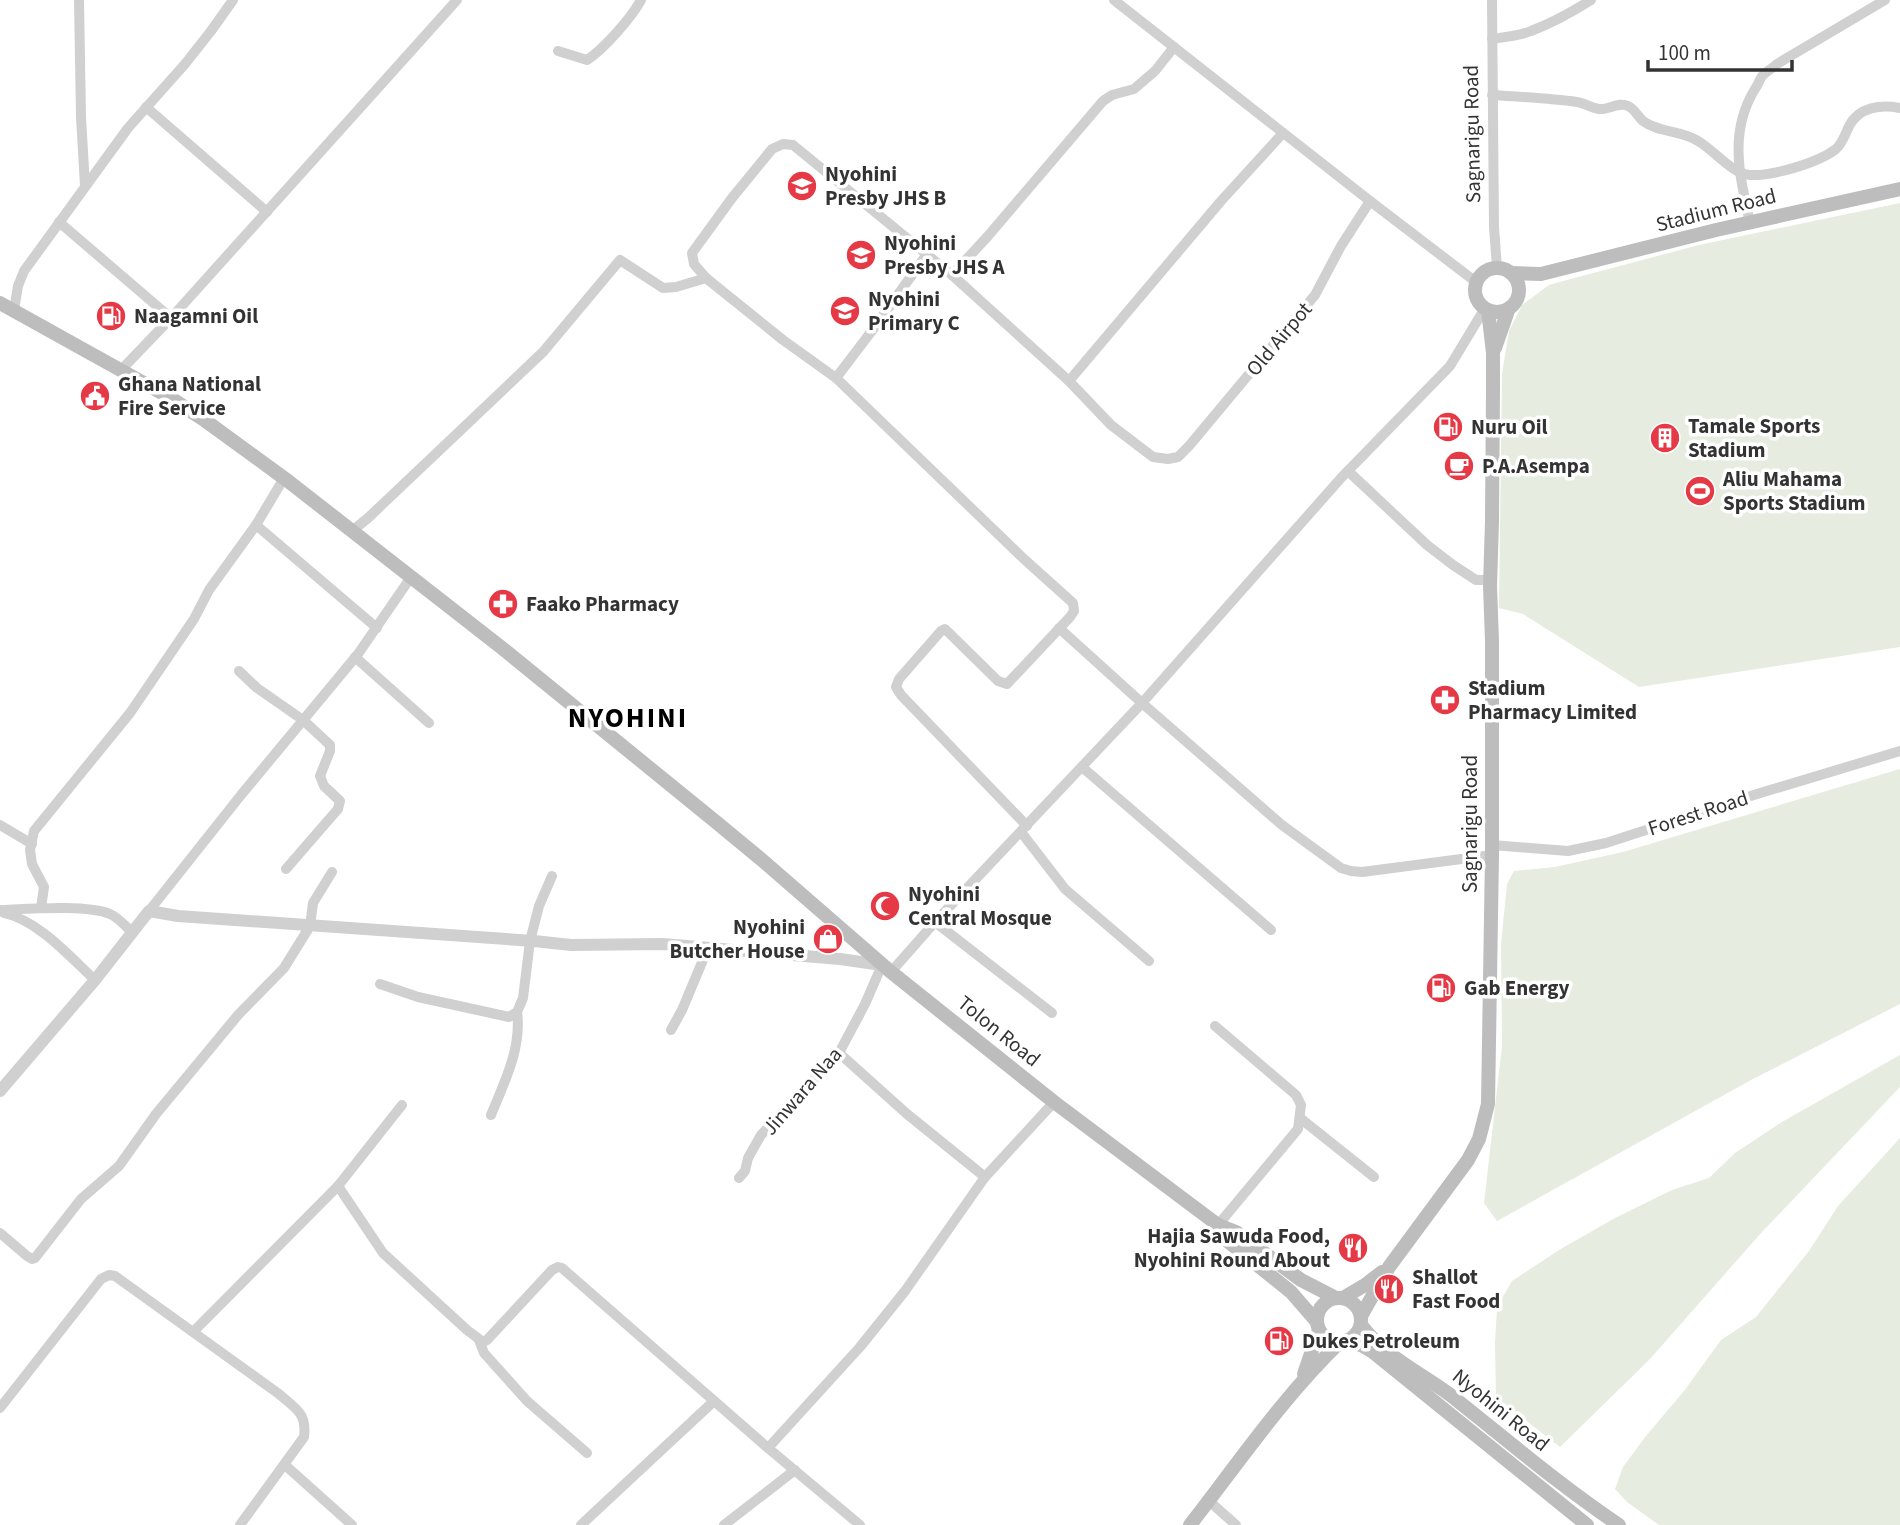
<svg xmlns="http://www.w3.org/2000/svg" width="1900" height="1525" font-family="'Source Sans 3',sans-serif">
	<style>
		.green { fill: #e6ecdf }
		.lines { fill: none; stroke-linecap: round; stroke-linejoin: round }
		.minor { stroke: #d0d0d0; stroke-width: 10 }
		.tertiary { stroke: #d0d0d0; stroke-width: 12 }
		.secondary { stroke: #bdbdbd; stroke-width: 14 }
		.labels { text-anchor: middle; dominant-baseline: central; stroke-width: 7; stroke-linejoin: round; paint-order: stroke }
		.street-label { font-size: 21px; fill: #333; stroke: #fff }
		.poi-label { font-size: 21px; font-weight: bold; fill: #333; stroke: #fff; text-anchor: start }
		.district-label { font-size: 28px; font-weight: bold; letter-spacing: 2px; fill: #000; stroke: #fff }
	</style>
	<rect width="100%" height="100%" fill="#fff"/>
	<!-- green -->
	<g class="green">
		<path d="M1900,203v444l-261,40 -116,-73 -24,-6 3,-234 7,-43 13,-26 27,-20 18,-5 132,-35z"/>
		<path d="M1900,769v235l-149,76 -254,141 -13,-18 18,-157 -1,-102 6,-60 7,-13 41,-4 68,-15z"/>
		<path d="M1900,1055v32l-139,146 -111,126 -90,88 -64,-50 -1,-54 2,-36 15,-26 47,-31 56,-32 57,-28 37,-12 26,-25 47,-31z"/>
		<path d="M1900,1138v387h-241l-32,-23 -12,-13 8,-22 23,-31 38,-45 37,-51 35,-23 53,-66 29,-45z"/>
	</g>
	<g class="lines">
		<!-- minor -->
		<g class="minor">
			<path d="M79,0l2,117 4,69"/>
			<path d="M1114,0l256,201 106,81"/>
			<path d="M1492,0l2,227 3,41"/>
			<path d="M1492,39c12,-2 27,-3 39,-8 21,-8 41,-19 60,-31"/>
			<path d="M558,51l29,9c17,-11 44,-42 54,-60"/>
			<path d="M1492,95c29,2 57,3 85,7 9,1 17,8 26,7 8,-1 17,-7 25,-3 7,3 10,11 15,15 16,12 38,9 55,20 16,9 34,33 52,34 23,1 68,-12 86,-26 6,-5 10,-16 13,-23 10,-19 32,-22 51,-18"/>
			<path d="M146,107l121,105"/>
			<path d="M59,222l112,96"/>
			<path d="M1750,223c-10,-47 -22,-90 5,-134 3,-4 5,-11 8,-14 4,-4 10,-7 14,-11l108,-64"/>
			<path d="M952,275l36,-39 115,-135 9,-6 22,-6 21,-18 19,-24"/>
			<path d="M14,310l4,-24 6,-15 104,-143 57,-64 26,-33 22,-31"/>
			<path d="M122,369l49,-51 286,-318"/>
			<path d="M836,378l38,-50 53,-74"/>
			<path d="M1069,381l152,-180 62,-68"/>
			<path d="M1348,471l79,74 26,20 23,15h14"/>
			<path d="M256,525l121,103"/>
			<path d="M352,531l16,-13 175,-166 77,-92 43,28 13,-1 30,-9"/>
			<path d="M1059,628l83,75 140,122 59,43 10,3 11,1 130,-17"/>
			<path d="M355,657l74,66"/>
			<path d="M239,671l18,17 46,32 27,25v6l-10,25 4,10 16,15 -2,8 -52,60"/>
			<path d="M1082,767l189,163"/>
			<path d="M0,825l32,19"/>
			<path d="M1027,826l-126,-131 -5,-8 3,-8 42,-48 4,-2 53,52 9,3 63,-67 4,-6 -1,-8 -49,-44 -188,-181 -53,-38 -77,-62 -12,-14 -2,-11 40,-55 40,-49 11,-5 10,1 159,130 117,106 42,44 42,32 15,2 10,-2 11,-11 126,-151 26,-49 29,-45"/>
			<path d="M1021,832l44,57 84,72"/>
			<path d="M1492,845l76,6 38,-8 151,-49 143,-43"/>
			<path d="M41,908l3,-21 -12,-23 -2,-14 4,-19 96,-118 64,-94 15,-29 47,-65 28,-47"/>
			<path d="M0,910c26,-1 88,-6 110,4 9,4 15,12 22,18"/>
			<path d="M149,911l92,-116 117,-141 53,-77"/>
			<path d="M4,913c35,8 65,43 91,67"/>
			<path d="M935,922l117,91"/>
			<path d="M891,972l44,-50 207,-219 199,-225 109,-112 35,-58"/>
			<path d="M380,984l38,13 91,20 8,-5 6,-14 7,-57 9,-35 13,-30"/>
			<path d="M1215,1026l81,69 5,10 -3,24 -80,96"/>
			<path d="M671,1030l11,-20 26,-62"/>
			<path d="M839,1053l68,61 78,63"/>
			<path d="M491,1115c13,-32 31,-67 26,-103"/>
			<path d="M1300,1118l74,59"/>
			<path d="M739,1178l6,-7 3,-13 13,-23 78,-82 26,-49 17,-39"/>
			<path d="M338,1186l45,67 84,77 16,12 4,-2 65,-70 6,-3 4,1 206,180 92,77"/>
			<path d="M0,1233l27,23 5,3 3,-1 46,-59 38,-33 37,-52 82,-99 46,-47 26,-42 3,-23 19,-31"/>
			<path d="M193,1332l145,-146 64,-81"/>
			<path d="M479,1340l5,13 43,48 60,52"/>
			<path d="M0,1408l101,-129 8,-4 6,1 164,118c17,15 28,19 25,43l-64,88"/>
			<path d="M768,1448l92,-101 45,-56 80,-114 69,-75"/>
			<path d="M285,1465l67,60"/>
			<path d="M1209,1501l27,24"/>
			<path d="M581,1525l133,-124"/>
			<path d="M724,1525l71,-55"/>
		</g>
		<!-- tertiary -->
		<path class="tertiary" d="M0,1091l95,-111 54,-69 29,5 356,25 37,4 92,-1 177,15 42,6"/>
		<!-- secondary -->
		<g class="secondary">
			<circle cx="1497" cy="290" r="22"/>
			<path d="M1511,273l30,1 175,-44 184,-41"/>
			<path d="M0,303l169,94 34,22 85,62 214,167 214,174 46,38 129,112 163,130 164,123 18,7 65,48 35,18"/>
			<path d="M1495,348l14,-40"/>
			<path d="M1218,1225l7,14 66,53 26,30"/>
			<circle cx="1339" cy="1320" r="22"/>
			<path d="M1343,1298l22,-13 17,-13"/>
			<path d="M1361,1316l28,-49 79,-107 11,-21 9,-35 4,-249v-214l-2,-55 2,-65 1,-131v-37l-5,-43"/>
			<path d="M1361,1325c22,30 58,47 88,69 56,44 110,91 170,131"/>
			<path d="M1348,1340l15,6 10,6 214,173"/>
			<path d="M1304,1374l15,-44"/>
			<path d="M1190,1525c49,-63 93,-128 150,-183"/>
		</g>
	</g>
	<!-- icons -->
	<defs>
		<g id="school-disc" transform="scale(1.575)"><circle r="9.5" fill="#e63946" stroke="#fff"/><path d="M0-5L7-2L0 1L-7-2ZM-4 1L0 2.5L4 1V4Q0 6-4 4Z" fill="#fff"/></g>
		<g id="fuel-disc" transform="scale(1.575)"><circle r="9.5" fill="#e63946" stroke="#fff"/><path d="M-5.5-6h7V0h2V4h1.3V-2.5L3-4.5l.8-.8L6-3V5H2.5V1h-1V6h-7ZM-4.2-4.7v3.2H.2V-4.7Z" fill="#fff"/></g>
		<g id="civic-disc" transform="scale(1.575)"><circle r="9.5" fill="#e63946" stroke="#fff"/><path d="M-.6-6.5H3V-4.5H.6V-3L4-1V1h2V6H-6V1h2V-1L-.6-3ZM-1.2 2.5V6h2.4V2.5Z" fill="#fff"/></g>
		<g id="building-disc" transform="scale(1.575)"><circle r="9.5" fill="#e63946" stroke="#fff"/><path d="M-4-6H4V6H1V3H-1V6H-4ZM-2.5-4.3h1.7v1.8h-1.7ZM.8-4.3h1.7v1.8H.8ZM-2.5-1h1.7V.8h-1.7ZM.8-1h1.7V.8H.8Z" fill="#fff"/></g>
		<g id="cafe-disc" transform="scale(1.575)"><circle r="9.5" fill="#e63946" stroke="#fff"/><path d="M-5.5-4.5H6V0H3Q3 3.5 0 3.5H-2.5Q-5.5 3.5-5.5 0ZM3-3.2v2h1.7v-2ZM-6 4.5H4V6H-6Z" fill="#fff"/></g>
		<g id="stadium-disc" transform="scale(1.575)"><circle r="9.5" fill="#e63946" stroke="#fff"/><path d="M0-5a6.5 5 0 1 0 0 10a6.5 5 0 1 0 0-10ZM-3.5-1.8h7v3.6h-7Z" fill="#fff"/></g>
		<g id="pharmacy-disc" transform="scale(1.575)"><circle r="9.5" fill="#e63946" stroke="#fff"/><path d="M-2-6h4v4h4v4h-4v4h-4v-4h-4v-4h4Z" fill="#fff"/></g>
		<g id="mosque-disc" transform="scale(1.575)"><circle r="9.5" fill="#e63946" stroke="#fff"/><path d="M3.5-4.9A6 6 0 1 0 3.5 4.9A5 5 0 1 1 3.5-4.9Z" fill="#fff"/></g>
		<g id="shop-disc" transform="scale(1.575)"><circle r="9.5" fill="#e63946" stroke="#fff"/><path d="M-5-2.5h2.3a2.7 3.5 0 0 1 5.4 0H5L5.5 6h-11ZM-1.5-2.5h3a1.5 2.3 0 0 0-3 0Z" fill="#fff"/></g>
		<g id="restaurant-disc" transform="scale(1.575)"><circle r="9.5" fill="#e63946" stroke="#fff"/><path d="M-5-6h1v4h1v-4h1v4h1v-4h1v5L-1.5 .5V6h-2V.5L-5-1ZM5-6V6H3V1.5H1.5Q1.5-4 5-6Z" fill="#fff"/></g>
	</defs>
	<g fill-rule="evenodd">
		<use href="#school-disc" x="802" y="186"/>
		<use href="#school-disc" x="861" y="255"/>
		<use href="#school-disc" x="845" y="311"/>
		<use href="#fuel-disc" x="111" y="316"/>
		<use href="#civic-disc" x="95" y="396"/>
		<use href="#fuel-disc" x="1448" y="427"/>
		<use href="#building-disc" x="1665" y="438"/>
		<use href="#cafe-disc" x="1459" y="466"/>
		<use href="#stadium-disc" x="1700" y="491"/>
		<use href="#pharmacy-disc" x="503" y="604"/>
		<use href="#pharmacy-disc" x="1445" y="700"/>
		<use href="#mosque-disc" x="885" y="906"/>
		<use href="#shop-disc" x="828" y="939"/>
		<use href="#fuel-disc" x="1441" y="988"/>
		<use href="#restaurant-disc" x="1353" y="1248"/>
		<use href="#restaurant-disc" x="1389" y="1289"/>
		<use href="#fuel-disc" x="1279" y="1341"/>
	</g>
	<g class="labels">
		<!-- street labels -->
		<g class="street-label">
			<text transform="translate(1472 134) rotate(-91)">Sagnarigu Road</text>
			<text transform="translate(1716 210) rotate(-14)">Stadium Road</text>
			<text transform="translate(1279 339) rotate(-50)">Old Airpot</text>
			<text transform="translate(1698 813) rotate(-18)">Forest Road</text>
			<text transform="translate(1470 824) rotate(-90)">Sagnarigu Road</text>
			<text transform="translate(999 1031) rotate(39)">Tolon Road</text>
			<text transform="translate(802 1091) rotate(-49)">Jinwara Naa</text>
			<text transform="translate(1501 1410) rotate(39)">Nyohini Road</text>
		</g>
		<!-- poi labels -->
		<g class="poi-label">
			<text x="825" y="174">Nyohini<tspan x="825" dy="24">Presby JHS B</tspan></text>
			<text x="884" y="243">Nyohini<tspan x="884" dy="24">Presby JHS A</tspan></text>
			<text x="868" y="299">Nyohini<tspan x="868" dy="24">Primary C</tspan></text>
			<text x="134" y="316">Naagamni Oil</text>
			<text x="118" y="384">Ghana National<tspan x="118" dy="24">Fire Service</tspan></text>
			<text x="1688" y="426">Tamale Sports<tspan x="1688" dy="24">Stadium</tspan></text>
			<text x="1471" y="427">Nuru Oil</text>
			<text x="1482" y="466">P.A.Asempa</text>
			<text x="1723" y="479">Aliu Mahama<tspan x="1723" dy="24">Sports Stadium</tspan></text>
			<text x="526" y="604">Faako Pharmacy</text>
			<text x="1468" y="688">Stadium<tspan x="1468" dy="24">Pharmacy Limited</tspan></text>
			<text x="908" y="894">Nyohini<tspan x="908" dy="24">Central Mosque</tspan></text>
			<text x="805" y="927" text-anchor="end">Nyohini<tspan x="805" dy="24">Butcher House</tspan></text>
			<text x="1464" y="988">Gab Energy</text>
			<text x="1330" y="1236" text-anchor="end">Hajia Sawuda Food,<tspan x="1330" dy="24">Nyohini Round About</tspan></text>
			<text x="1412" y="1277">Shallot<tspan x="1412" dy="24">Fast Food</tspan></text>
			<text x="1302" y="1341">Dukes Petroleum</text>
		</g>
		<!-- district labels -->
		<g class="district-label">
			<text x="628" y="718">NYOHINI</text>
		</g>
	</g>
	<!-- scale -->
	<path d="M1648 60v10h144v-10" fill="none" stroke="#333333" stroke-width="3.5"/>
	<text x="1658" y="60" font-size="21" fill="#333333" stroke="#ffffff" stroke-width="5" paint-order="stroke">100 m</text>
</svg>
